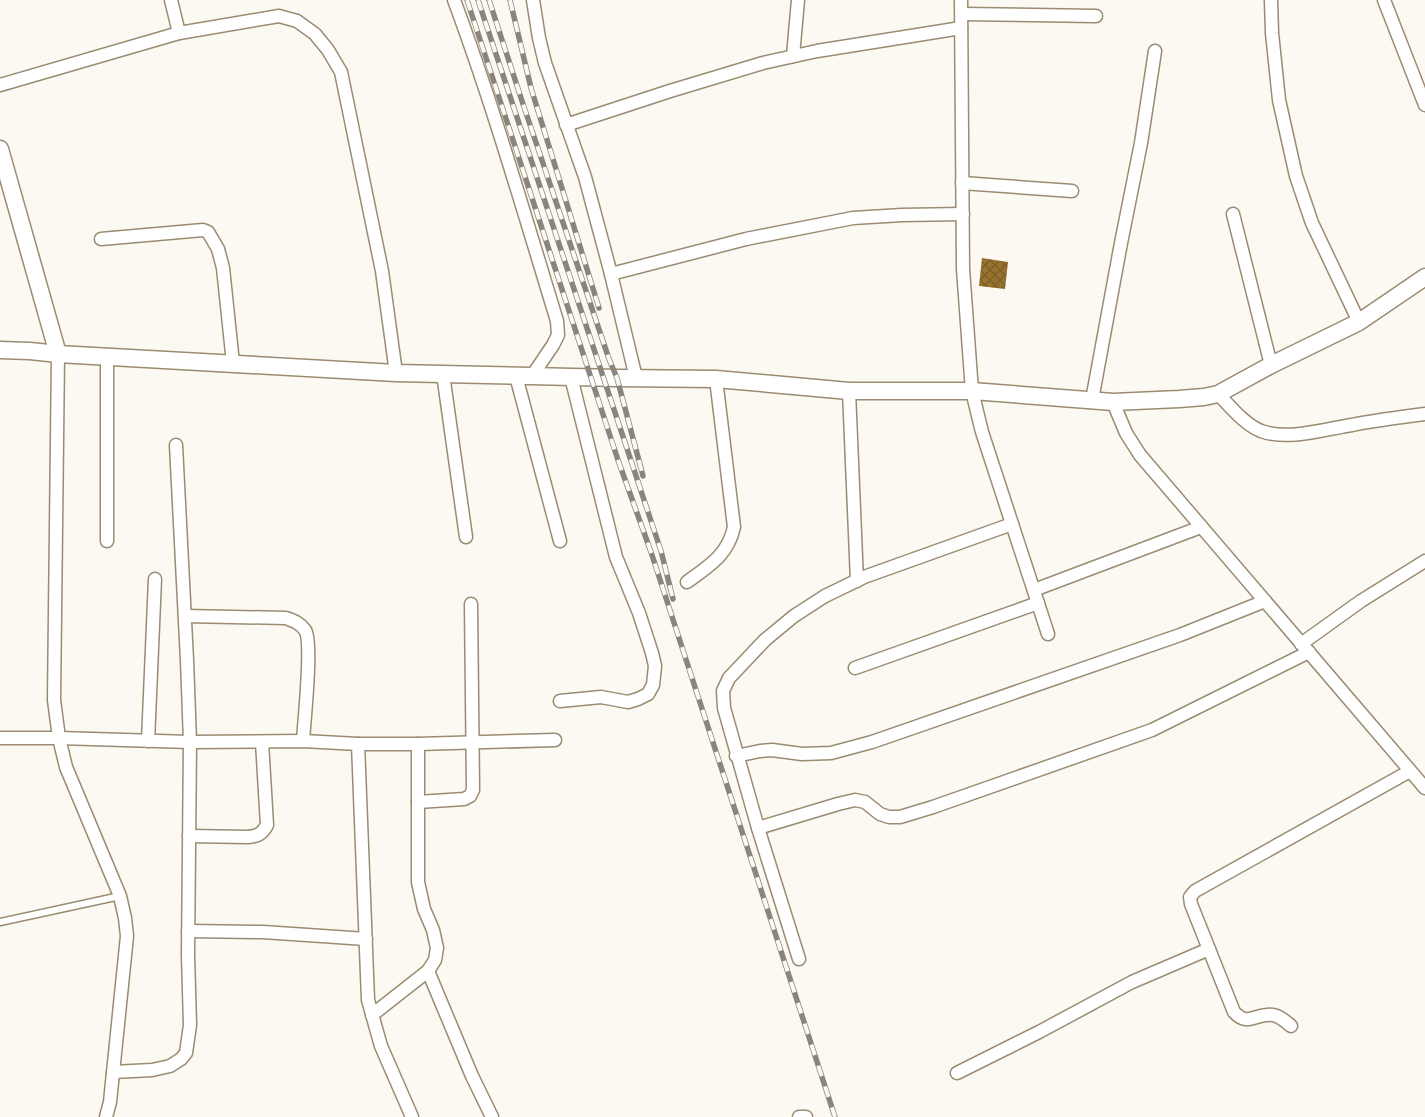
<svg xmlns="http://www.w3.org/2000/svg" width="1425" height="1117" font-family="'Source Sans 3',sans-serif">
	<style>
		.building { fill: url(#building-cross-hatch) }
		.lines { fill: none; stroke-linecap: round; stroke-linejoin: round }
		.service-casing { stroke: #9b8b71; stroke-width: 9 }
		.minor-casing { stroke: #9b8b71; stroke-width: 15 }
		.tertiary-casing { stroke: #9b8b71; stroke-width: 19 }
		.service { stroke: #fff; stroke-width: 6 }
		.minor { stroke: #fff; stroke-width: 12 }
		.tertiary { stroke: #fff; stroke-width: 16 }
		.rail-casing { stroke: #8a857c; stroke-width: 5.5 }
		.rail { stroke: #fcf9f3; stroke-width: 4; stroke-dasharray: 11; stroke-linecap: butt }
	</style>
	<defs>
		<pattern id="building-cross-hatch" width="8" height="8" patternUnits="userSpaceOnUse" patternTransform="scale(1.25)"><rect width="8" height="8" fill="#97722e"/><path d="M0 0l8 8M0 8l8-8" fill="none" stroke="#7b5d26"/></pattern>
	</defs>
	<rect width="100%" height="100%" fill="#fcf9f3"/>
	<!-- building -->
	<path class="building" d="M982,258l26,4 -3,27 -26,-3z"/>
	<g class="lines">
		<!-- service casing -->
		<g class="service-casing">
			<path id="service" d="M0,922l120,-26"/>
		</g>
		<!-- minor casing -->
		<g class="minor-casing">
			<g id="minor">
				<path d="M171,0l8,33"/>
				<path d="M454,0c39,105 70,213 103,321l1,14 -5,10 -21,31"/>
				<path d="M533,0l6,38 6,25 40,114 26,97 25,104"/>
				<path d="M961,0l2,269 9,122 10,41 66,202"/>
				<path d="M1271,0l1,33 7,67 17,76 16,47 47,99"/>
				<path d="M1384,0l41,105"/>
				<path d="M962,14l134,2"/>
				<path d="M793,56l5,-56"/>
				<path d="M0,85l179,-52 100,-17 18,5 18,13 13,16 13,22 41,199 14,102"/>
				<path d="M566,125l104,-34 93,-28 54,-12 144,-23"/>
				<path d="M962,183l110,8"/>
				<path d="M1233,214l38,151"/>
				<path d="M101,239l102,-9 5,2 10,17 5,19 10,95"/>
				<path d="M611,274l135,-35 107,-21 49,-3 61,-1"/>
				<path d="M58,354l-4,346 5,38 7,29 54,129 5,22 2,18 -17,166 -4,15"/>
				<path d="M107,357v184"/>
				<path d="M443,374l23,163"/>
				<path d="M516,376l44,165"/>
				<path d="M849,391l8,190"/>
				<path d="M1218,394c12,12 26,30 43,37 27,10 64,-2 91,-6 25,-5 49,-8 73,-11"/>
				<path d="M1092,400l29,-157 20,-100 14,-92"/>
				<path d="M1113,402l13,31 14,22 285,333"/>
				<path d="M687,582c22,-16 41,-27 47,-55l-18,-148"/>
				<path d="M1034,590l167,-63"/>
				<path d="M185,616l101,2c8,3 14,5 19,12 8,12 -1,92 -2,111"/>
				<path d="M1301,644l60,-43 64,-40"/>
				<path d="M855,668l183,-65"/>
				<path d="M560,701l41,-4 27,5 10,-3 10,-5 5,-9 2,-19 -3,-13 -13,-40 -23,-56 -45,-180"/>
				<path d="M0,738h59l131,4 113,-1 55,3 10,256 13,46 31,71"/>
				<path d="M148,741l7,-162"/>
				<path d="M358,744h60l137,-4"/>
				<path d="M736,756l24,-5 12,-1 30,4 29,-1 41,-11 308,-107 85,-34"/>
				<path d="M418,802l46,-3 6,-3 3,-6 -2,-186"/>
				<path d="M758,828l80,-24 17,-4 10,2 15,12 9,3h11l33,-10 219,-77 157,-78"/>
				<path d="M189,836l59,1c10,-1 14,-3 19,-12l-5,-83"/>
				<path d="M188,931l75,1 103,7"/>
				<path d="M799,959l-41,-131 -34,-120 -1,-17 6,-13 36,-38 29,-24 31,-20 39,-19 148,-53"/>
				<path d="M428,971l44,105 20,41"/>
				<path d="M372,1015l56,-44 7,-11 2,-12 -4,-18 -9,-21 -6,-27v-138"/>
				<path d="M1291,1026c-6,-5 -11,-10 -18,-11 -17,-3 -24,13 -39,-3l-43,-108 -1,-7 5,-6 215,-120"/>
				<path d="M113,1072l39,-2 18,-4 11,-7 5,-6 4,-28 -2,-70 2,-213 -3,-82 -11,-215"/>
				<path d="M957,1073l82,-41 93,-50 77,-33"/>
				<path d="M799,1117h7"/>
			</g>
		</g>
		<!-- tertiary casing -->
		<g class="tertiary-casing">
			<g id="tertiary">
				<path d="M0,149l58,205"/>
				<path d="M0,350l30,1 28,3 338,19 221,5 99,1 133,12h123l141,11 66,-3 25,-2 14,-3 53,-29 88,-43 66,-45"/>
			</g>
		</g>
		<!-- service -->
		<use href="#service" class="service"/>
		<!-- minor -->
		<use href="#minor" class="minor"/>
		<!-- tertiary -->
		<use href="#tertiary" class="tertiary"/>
		<!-- rail casing -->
		<g class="rail-casing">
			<g id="rail">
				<path d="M467,0l151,460 33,92 184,565"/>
				<path d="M478,0l183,551 12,48"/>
				<path d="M489,0l34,104 86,255 8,19 26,98"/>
				<path d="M510,0l21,88 68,220"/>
			</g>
		</g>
		<!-- rail -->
		<use href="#rail" class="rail"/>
	</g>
</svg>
